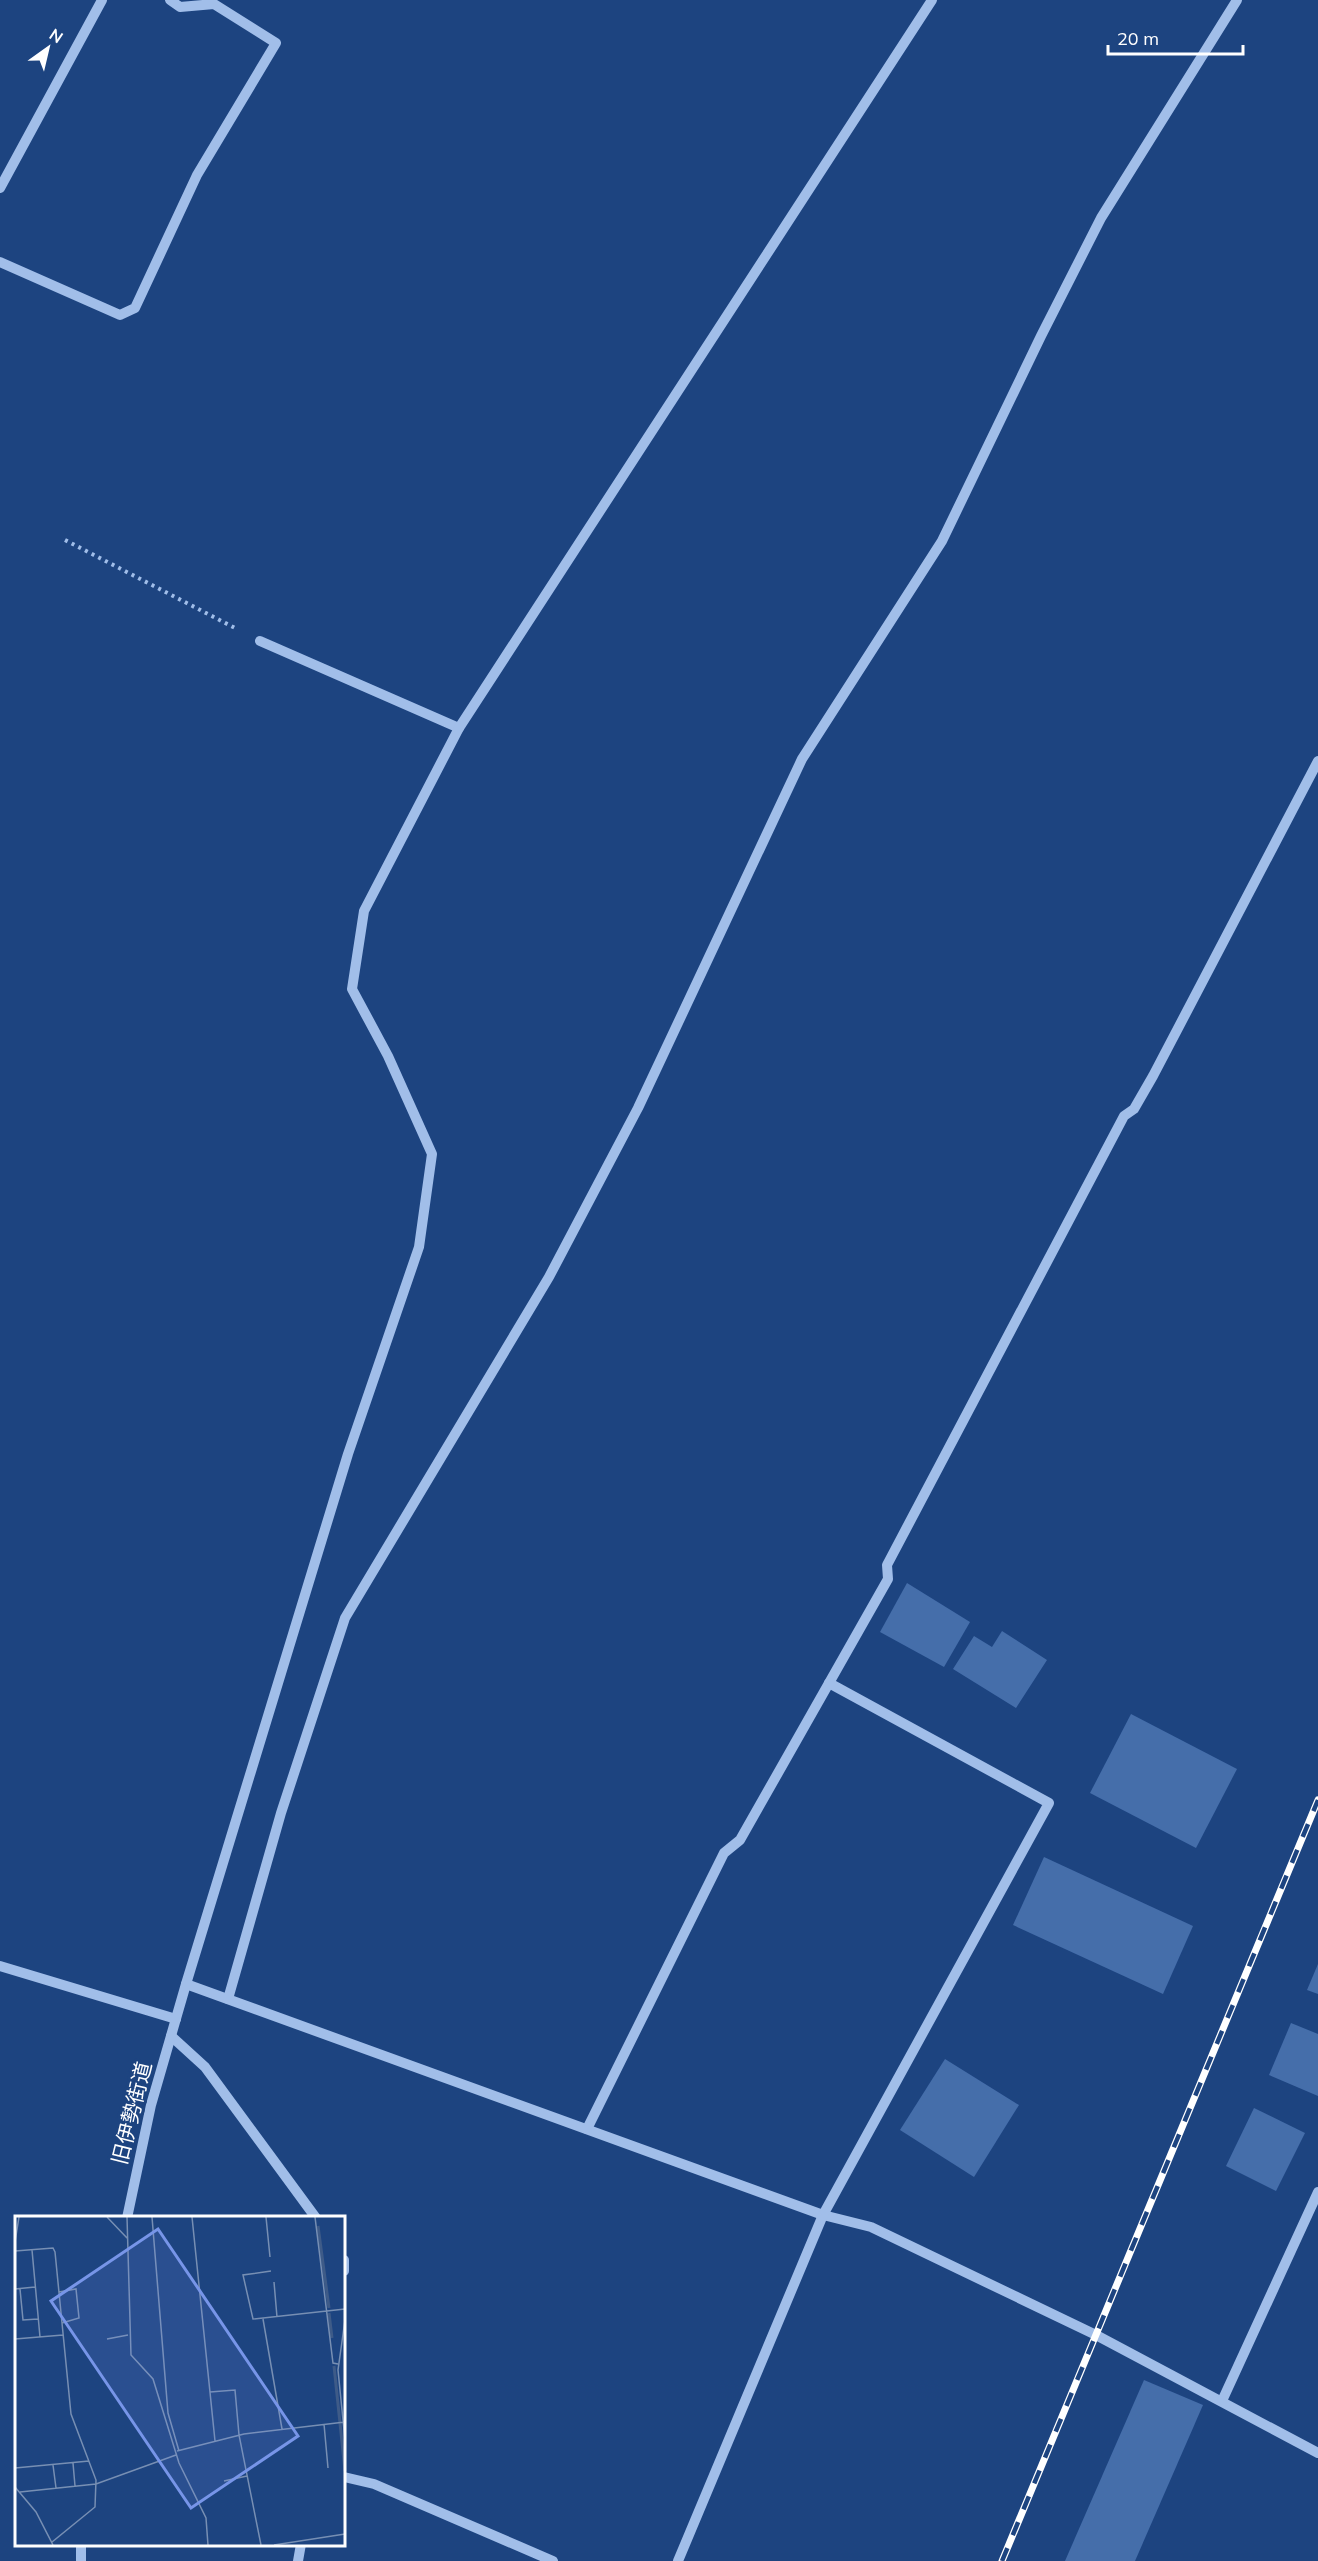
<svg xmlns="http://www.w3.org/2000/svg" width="1318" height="2561" font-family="Mulish,'Noto Sans JP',sans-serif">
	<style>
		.building { fill: #456eaa }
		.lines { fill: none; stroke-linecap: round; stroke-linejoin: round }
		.path { stroke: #a1bee9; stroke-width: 4; stroke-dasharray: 3 4.5; stroke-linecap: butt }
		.minor { stroke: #a1bee9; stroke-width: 10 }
		.rail-casing { stroke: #fff; stroke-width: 7 }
		.rail { stroke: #1d4480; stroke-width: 4.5; stroke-dasharray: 14; stroke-linecap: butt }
		.labels { text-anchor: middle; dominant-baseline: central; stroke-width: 6; stroke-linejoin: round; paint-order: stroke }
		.street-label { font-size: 21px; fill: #fff; stroke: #1d4480 }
		.inset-river { fill: none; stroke: #3e5b88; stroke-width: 3 }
		.inset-road { fill: none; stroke: #778fb3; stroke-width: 1.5 }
		.view { fill: #7795e8; fill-opacity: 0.15; stroke: #7795e8; stroke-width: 3 }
		.inset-edge { fill: none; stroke: #fff; stroke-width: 3 }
	</style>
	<rect width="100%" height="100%" fill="#1d4480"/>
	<!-- building -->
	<g class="building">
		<path d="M907,1583l63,39 -26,45 -64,-35z"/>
		<path d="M1002,1631l45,29 -31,48 -63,-39 21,-33 18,11z"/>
		<path d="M1131,1714l106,55 -41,79 -106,-55z"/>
		<path d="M1044,1857l149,69 -30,68 -150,-69z"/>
		<path d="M1318,1964v30l-11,-4z"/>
		<path d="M1291,2023l27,11v62l-49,-21z"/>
		<path d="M945,2059l74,46 -45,72 -74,-47z"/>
		<path d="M1254,2108l51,25 -29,58 -50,-25z"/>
		<path d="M1144,2380l59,25 -68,156h-70z"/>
	</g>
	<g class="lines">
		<!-- path -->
		<path class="path" d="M65,540l170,88"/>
		<!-- minor -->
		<g class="minor">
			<path d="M0,188l102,-188"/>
			<path d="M0,262l120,53 15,-7 62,-133 79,-132 -62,-39 -34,3 -10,-7"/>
			<path d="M260,641l199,87"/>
			<path d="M0,1966l176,53"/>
			<path d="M186,1984l637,231 48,12 225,108 222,118"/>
			<path d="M228,1999l53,-186 64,-195 204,-341 89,-169 164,-349 140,-218 99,-205 60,-118 136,-218"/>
			<path d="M171,2036l34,31 111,151"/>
			<path d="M587,2129l137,-276 16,-13 148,-261 -1,-14 237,-449 10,-7 19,-33 165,-315"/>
			<path d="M127,2218l24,-113 35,-121 162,-530 71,-207 13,-93 -44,-98 -36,-67 12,-78 95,-183 473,-728"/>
			<path d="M344,2260v11"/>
			<path d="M1222,2401l96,-209"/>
			<path d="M344,2477l30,7 179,77"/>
			<path d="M81,2561v-17"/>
			<path d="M298,2561l3,-17"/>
			<path d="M678,2561l145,-346 226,-412 -220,-120"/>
		</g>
		<!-- rail casing -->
		<g class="rail-casing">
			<path id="rail" d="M1002,2561l316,-761"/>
		</g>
		<!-- rail -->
		<use href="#rail" class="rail"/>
	</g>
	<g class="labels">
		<!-- street labels -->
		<g class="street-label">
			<text transform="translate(131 2113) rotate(-76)">旧伊勢街道</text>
		</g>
	</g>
	<!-- overview -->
	<g transform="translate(15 2216)">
		<rect width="330" height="330" fill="#1d4480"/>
		<path class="inset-river" d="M303,10l11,82M314,97l3,25M319,150l11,105"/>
		<path class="inset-road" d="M92,1l20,21M112,1l4,138 22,24 26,84 27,55 2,27M137,1l16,196 11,38M177,1l23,224M251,1l4,40M300,1l18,146 5,1M0,26l4,-25M17,34l8,87M0,35l38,-3 2,4 16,162 25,66 -1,27 -43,35M256,55l-28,4 10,44 92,-10M259,66l3,35M0,73l20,-2M5,73l3,31 15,-1M44,76l17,-3 3,29 -17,5M248,103l19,110M330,104l-7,50 7,70M0,123l48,-4M92,123l21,-4M195,176l25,-2 4,45 22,110M309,208l4,44M162,235l67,-17 101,-12M58,247l2,23M38,249l3,23M0,252l74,-7M209,265l23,-5M0,271l21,25 17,33M5,276l76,-8 80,-29M259,329l71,-11"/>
		<path class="view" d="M143,13l140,207 -107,72 -140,-207z"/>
		<rect width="330" height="330" class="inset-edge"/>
	</g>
	<!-- north arrow -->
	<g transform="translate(48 48) rotate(34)" stroke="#1d4480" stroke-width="4.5" paint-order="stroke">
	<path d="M0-4.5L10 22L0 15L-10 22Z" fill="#ffffff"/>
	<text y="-9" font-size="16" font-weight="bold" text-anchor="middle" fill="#ffffff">N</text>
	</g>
	<!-- scale -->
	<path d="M1108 45v9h135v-9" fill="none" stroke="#ffffff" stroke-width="3"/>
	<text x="1117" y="45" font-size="18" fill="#ffffff" stroke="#1d4480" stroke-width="4.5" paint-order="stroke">20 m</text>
</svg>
